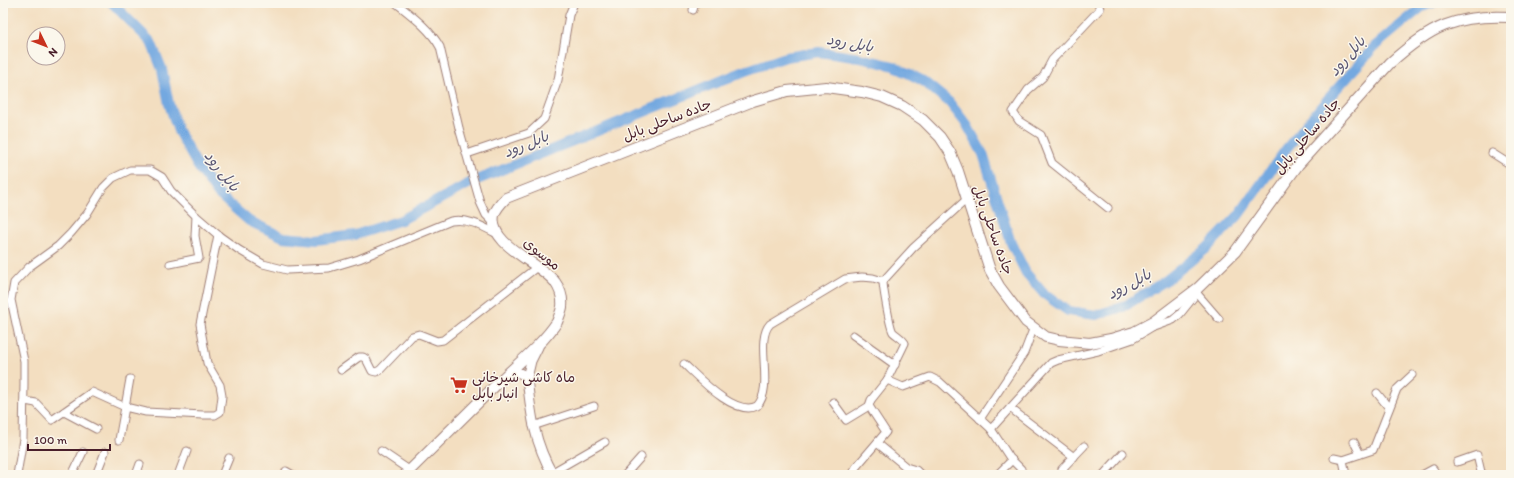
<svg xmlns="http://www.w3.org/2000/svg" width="1514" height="478" font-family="Itim,'Playpen Sans Arabic',sans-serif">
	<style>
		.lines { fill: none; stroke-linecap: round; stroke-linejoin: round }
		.river { stroke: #73a8e0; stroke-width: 10 }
		.street-casing { stroke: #9e7e76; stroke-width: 9 }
		.secondary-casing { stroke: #9e7e76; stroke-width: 11 }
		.primary-casing { stroke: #9e7e76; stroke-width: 12 }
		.street { stroke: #fff; stroke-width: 7 }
		.secondary { stroke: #fff; stroke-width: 9 }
		.primary { stroke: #fff; stroke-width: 10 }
		.labels { text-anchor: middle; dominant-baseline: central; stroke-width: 3; stroke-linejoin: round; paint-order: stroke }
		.street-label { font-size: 14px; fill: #4a1f2b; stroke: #fbf7ec }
		.poi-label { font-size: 14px; fill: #4a1f2b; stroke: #fbf7ec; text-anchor: start }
		.water-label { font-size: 15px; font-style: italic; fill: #5a5673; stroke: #fbf7ec }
	</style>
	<rect width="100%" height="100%" fill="#fbf7ec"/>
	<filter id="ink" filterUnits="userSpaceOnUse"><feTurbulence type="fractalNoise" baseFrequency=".025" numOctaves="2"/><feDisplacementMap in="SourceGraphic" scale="8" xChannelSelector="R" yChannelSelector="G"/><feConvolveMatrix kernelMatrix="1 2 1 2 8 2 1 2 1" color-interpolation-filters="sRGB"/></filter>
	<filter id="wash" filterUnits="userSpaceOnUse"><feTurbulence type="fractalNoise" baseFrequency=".012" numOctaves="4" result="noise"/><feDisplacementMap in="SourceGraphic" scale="16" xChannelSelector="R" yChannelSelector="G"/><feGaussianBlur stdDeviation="0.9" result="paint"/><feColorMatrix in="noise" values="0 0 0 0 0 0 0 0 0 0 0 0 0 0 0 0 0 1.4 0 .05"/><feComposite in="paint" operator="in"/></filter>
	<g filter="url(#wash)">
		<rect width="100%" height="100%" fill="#f3dec0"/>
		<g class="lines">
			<!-- river -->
			<path class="river" d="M112,3l39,39 11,27 7,35 9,27 19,34 21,29 31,27 34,16 33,3 39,-5 46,-15 71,-38 273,-111 41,-14 33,-5 41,6 34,8 29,15 26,21 18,23 16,29 28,89 15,30 18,21 24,17 28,4 27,-8 42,-26 41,-32 32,-33 48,-67 39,-47 50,-56 47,-39 11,-4"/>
		</g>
	</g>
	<g filter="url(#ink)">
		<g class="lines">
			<!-- street casing -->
			<g class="street-casing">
				<g id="street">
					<path d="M396,3c16,13 34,26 44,44l19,81 21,74 6,13 8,8"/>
					<path d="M1098,3l2,6 -48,51 -9,17 -15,13 -15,22 6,9 22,14 11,28 56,45"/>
					<path d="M693,10l2,-7"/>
					<path d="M1492,153l19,12"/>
					<path d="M467,154l62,-21 15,-14 14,-39 11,-65 5,-12"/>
					<path d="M196,216l22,19 21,15 24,14 24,6 42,-2 30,-9 92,-38c17,-3 31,5 46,13"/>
					<path d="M1194,290l25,29"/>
					<path d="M853,335l42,30"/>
					<path d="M684,364c15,14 51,53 73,42 18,-19 -3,-65 13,-82l75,-45 17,-2 11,1 10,3 30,-33 54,-49"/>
					<path d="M341,370l18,-13h4l3,2 6,12 4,1 4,-2 32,-34 7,-2 18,7 6,-1 94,-73"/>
					<path d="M887,380l16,7 27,-10 10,5 51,47 19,29 11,11"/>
					<path d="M1377,393l12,15"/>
					<path d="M25,401l11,2 16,17 40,-28 33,15 5,-28"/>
					<path d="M833,402l13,18 23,-14"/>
					<path d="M1010,408l64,49"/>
					<path d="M64,412l32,17"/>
					<path d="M980,419l44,-66 10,-26"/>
					<path d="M533,426l61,-20"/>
					<path d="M991,429l60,-66 7,-3 40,-9 35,-12 18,-11 22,-8 7,-6 17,-21"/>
					<path d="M119,440l6,-33 21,5 57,3h12l5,-3 2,-16 -2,-11 -13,-22 -7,-39 18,-89"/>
					<path d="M1354,442l6,12"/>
					<path d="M877,443l29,24 10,3 5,5"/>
					<path d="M381,451l28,19"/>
					<path d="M1334,458l9,2"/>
					<path d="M1457,462l20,-7 4,17 3,3"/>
					<path d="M286,471l7,4"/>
					<path d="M551,473l54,-31"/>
					<path d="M17,475l6,-36 1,-55v-23l-13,-61 3,-17 15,-16 29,-21 13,-13 16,-19 16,-26 10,-10 17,-8h20l12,7 9,14 25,25 -1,20 4,22 -29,6"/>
					<path d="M72,475l11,-23"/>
					<path d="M96,475l9,-23"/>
					<path d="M136,475l4,-11"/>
					<path d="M178,475l9,-24"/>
					<path d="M222,475l7,-17"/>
					<path d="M625,475l16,-18"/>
					<path d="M851,475l5,-8 30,-35 -17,-26 2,-6 16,-20 18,-37c-4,-6 -8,-7 -12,-11 -3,-4 -10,-44 -10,-51"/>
					<path d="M997,475l15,-15"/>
					<path d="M1066,475l-4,-6 22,-23"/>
					<path d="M1103,475l20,-22"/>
					<path d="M1346,475l-3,-15 30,-10 24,-61 15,-14"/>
					<path d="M1422,475l11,-6 4,6"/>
				</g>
			</g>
			<!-- secondary casing -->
			<g class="secondary-casing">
				<g id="secondary">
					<path d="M507,374c9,-2 13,-3 20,4l4,-17 7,-14"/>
					<path d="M527,378c4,36 7,64 26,97"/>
				</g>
			</g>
			<!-- primary casing -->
			<g class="primary-casing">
				<path id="primary" d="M405,475c32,-32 65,-64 97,-96 18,-17 42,-37 55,-57 2,-5 4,-10 5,-15 1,-9 -2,-18 -7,-25 -16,-20 -67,-37 -61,-67 2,-7 7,-12 12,-17l247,-97 34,-10 39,-4 36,5 20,5 20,9 21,14 17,17 10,15 8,19 32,99 9,16 27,36 20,15 13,3 31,3 21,-4 23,-7 19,-10 45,-34 37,-36 63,-87 92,-102c40,-36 66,-49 121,-46"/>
			</g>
			<!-- street -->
			<use href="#street" class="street"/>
			<!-- secondary -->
			<use href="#secondary" class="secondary"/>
			<!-- primary -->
			<use href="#primary" class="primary"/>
		</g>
	</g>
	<!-- icons -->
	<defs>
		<g id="supermarket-bare" transform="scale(1.38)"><path d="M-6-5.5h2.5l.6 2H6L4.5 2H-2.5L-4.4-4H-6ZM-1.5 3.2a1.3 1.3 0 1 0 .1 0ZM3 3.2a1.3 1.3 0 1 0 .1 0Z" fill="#c8321e" stroke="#fbf7ec" stroke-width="2.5" paint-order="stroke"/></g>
	</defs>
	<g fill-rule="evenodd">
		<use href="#supermarket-bare" x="459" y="385"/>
	</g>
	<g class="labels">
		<!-- street labels -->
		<g class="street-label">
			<text transform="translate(667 120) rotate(-21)">جاده ساحلی بابل</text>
			<text transform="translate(1307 136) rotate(-50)">جاده ساحلی بابل</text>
			<text transform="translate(993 230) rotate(70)">جاده ساحلی بابل</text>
			<text transform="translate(542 254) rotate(39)">موسوی</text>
		</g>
		<!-- poi labels -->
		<g class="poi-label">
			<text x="472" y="377">ماه کاشی شیرخانی<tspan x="472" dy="16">انبار بابل</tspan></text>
		</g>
		<!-- water labels -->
		<g class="water-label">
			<text transform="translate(850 43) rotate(10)">بابل رود</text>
			<text transform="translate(1347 56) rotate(-49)">بابل رود</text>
			<text transform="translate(526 144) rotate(-22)">بابل رود</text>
			<text transform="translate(222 171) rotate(52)">بابل رود</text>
			<text transform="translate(1129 284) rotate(-28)">بابل رود</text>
		</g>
	</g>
	<!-- margin -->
	<rect width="1514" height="478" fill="none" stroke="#fbf7ec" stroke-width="16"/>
	<!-- north arrow -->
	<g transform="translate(46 46) rotate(133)"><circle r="19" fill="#fbf7ec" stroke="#b4a19f"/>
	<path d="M0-3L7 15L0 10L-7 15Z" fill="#c8321e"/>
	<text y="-6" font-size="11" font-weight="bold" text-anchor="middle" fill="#4a1f2b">N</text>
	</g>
	<!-- scale -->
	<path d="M28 444v6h82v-6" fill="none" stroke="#4a1f2b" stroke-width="2"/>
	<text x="34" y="444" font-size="12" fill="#4a1f2b" stroke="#fbf7ec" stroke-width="3" paint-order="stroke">100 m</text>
</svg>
